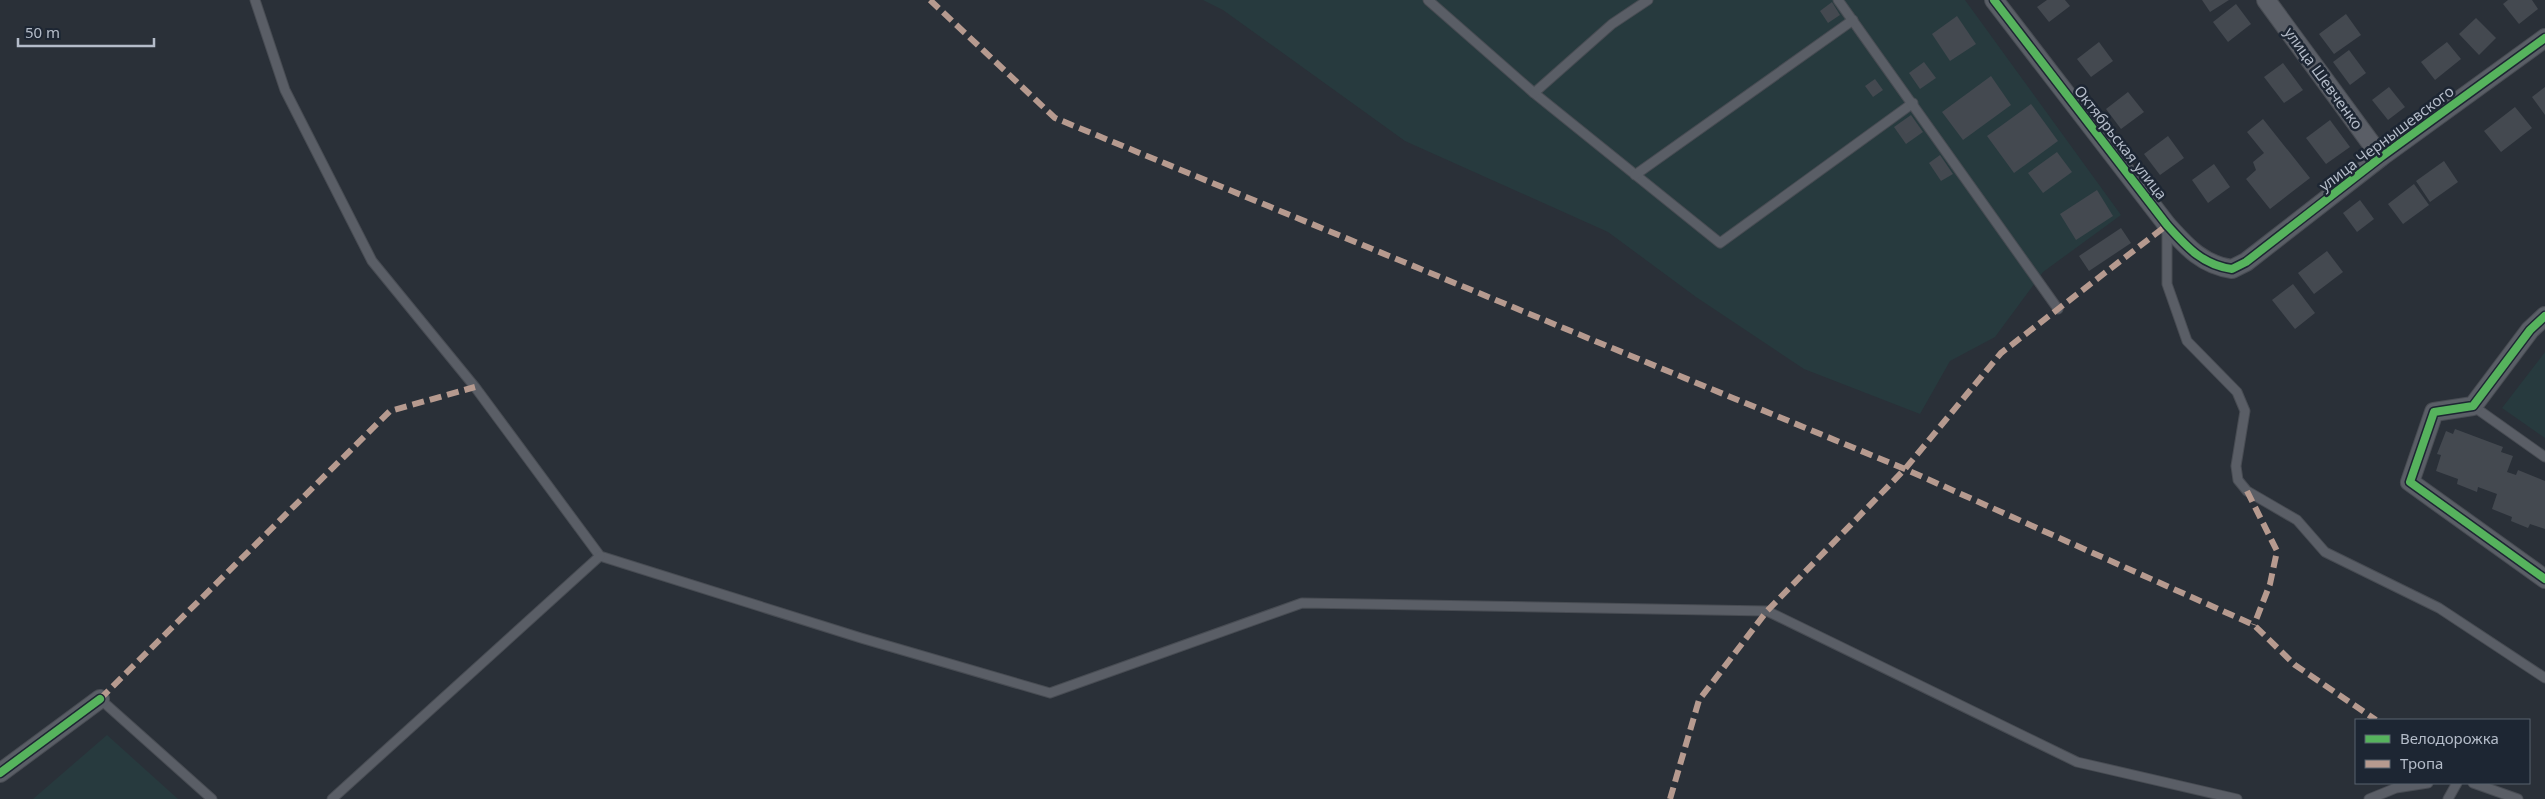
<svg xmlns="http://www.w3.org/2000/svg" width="2545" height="799" font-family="'Noto Sans',sans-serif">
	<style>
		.green { fill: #273a3e }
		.building { fill: #444950 }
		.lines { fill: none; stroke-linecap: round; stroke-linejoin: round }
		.service-casing { stroke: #484c53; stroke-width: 11 }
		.minor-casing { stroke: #484c53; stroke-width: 20 }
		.service { stroke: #5a5e66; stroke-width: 9 }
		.minor { stroke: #5a5e66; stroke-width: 18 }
		.quiet { stroke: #b69a8f; stroke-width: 6; stroke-dasharray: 12 6; stroke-linecap: butt }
		.cycleway-casing { stroke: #1d2633; stroke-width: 11 }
		.cycleway { stroke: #56b35d; stroke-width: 8 }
		.labels { text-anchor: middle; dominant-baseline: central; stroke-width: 5; stroke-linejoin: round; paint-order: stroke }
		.street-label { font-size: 15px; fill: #b4bcc9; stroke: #1d2633 }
	</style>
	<rect width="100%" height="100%" fill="#2a3038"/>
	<!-- green -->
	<g class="green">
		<path d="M1203,0h762l156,215 -78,57 -48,65 -45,24 -30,53 -116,-45 -108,-72 -88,-65 -203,-91 -182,-131z"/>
		<path d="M2545,352v86l-43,-30z"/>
		<path d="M107,735l71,64h-145z"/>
	</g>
	<!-- building -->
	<g class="building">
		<path d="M2047,0h18l5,6 -21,16 -12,-15z"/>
		<path d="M2202,0h27l-19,12z"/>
		<path d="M2508,0h24l6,9 -19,15 -16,-20z"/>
		<path d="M1832,2l8,13 -12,8 -8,-12z"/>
		<path d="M2236,4l15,20 -23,18 -15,-20z"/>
		<path d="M2346,14l15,21 -27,19 -15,-20z"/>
		<path d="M1957,16l19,28 -26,17 -18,-27z"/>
		<path d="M2476,18l20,20 -17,17 -20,-21z"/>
		<path d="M2099,42l14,19 -22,16 -14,-18z"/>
		<path d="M2447,42l14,17 -26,21 -14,-18z"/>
		<path d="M2349,50l17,23 -16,12 -17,-23z"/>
		<path d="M1924,62l12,16 -16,11 -11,-16z"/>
		<path d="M2283,63l20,27 -19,13 -20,-26z"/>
		<path d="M1991,76l20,29 -48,35 -21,-28z"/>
		<path d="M1875,79l8,11 -10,7 -8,-11z"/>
		<path d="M2389,87l16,20 -17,13 -16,-20z"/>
		<path d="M2545,87v28l-13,-18z"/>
		<path d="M2128,92l16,20 -23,17 -15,-20z"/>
		<path d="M2031,104l27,37 -44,32 -27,-37z"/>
		<path d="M2515,107l17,21 -31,24 -17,-21z"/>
		<path d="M1911,115l12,17 -17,12 -12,-17z"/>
		<path d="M2263,119l47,59 -40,31 -24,-30 10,-9 -3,-8 11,-9 -17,-21z"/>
		<path d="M2330,120l20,27 -24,17 -20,-26z"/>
		<path d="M2168,136l16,22 -24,17 -16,-21z"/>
		<path d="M2057,152l15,20 -29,21 -15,-20z"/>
		<path d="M1940,155l13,19 -12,7 -12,-18z"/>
		<path d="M2444,161l14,21 -28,20 -14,-21z"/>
		<path d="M2214,164l16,23 -22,16 -16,-23z"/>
		<path d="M2414,184l15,21 -26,19 -15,-20z"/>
		<path d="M2097,190l16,26 -37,24 -16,-26z"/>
		<path d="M2360,200l14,19 -17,13 -14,-19z"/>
		<path d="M2121,228l10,15 -42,28 -10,-15z"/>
		<path d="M2327,251l16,21 -29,22 -16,-21z"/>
		<path d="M2293,284l22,29 -20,16 -23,-29z"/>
		<path d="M2455,429l48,18 -2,5 12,4 -6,16 9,3 2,-5 27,11v48l-15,-5 -2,4 -17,-7 1,-4 -20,-8 5,-15 -19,-7 -1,5 -20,-8 1,-5 -22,-8 5,-16 -4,-1 9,-23 7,3z"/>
	</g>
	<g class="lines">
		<!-- service casing -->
		<g class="service-casing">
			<g id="service">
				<path d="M255,0l30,90 87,171 103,126 125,169 261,82 189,55 252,-90 465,8 310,151 160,37"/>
				<path d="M1428,0l106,93 186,150 193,-140"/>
				<path d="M1838,0l220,309"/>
				<path d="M1534,93l78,-69 36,-24"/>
				<path d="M1635,175l218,-155"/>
				<path d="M2167,228v56l20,57 50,51 8,19 -9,55 2,14 9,11 50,29 28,32 114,56 106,70"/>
				<path d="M2473,406l72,51"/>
				<path d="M100,699l112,100"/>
				<path d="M2473,783l45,16"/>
				<path d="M332,799l268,-243"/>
				<path d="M2369,799l27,-11 32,-5"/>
				<path d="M2448,799l9,-16"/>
			</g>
		</g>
		<!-- minor casing -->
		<g class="minor-casing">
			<g id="minor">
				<path d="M1994,0l173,225c19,21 35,40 65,44l14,-7 135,-105 164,-119"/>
				<path d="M2266,0l115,157"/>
				<path d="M2545,316l-15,14 -57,76 -39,6 -24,70 135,97"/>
				<path d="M0,773l100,-74"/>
			</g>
		</g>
		<!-- service -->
		<use href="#service" class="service"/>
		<!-- minor -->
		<use href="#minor" class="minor"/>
		<!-- quiet -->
		<g class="quiet">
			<path d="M930,0l125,118 850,351 349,156 41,40 81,55"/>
			<path d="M2247,491l30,60 -7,33 -16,41"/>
			<path d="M100,699l290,-288 85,-24"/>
			<path d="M1670,799l29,-99 68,-89 138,-142 96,-116 166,-128"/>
		</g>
		<!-- cycleway casing -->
		<g class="cycleway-casing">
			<g id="cycleway">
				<path d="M1994,0l173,225c19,21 35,40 65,44l14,-7 135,-105 164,-119"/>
				<path d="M2545,316l-15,14 -57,76 -39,6 -24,70 135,97"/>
				<path d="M0,773l100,-74"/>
			</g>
		</g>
		<!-- cycleway -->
		<use href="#cycleway" class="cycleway"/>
	</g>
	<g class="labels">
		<!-- street labels -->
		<g class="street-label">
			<text transform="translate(2324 78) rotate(54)">улица Шевченко</text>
			<text transform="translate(2386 138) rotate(-37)">улица Чернышевского</text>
			<text transform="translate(2121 142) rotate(52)">Октябрьская улица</text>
		</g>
	</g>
	<!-- legend -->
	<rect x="2355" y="719" width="175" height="65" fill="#1d2633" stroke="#59626f"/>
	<rect x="2365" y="735" width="25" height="8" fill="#56b35d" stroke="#59626f"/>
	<text x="2400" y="744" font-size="15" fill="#b4bcc9">Велодорожка</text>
	<rect x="2365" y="760" width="25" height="8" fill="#b69a8f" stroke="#59626f"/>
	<text x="2400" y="769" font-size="15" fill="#b4bcc9">Тропа</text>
	<!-- scale -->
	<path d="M18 38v8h136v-8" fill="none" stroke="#b4bcc9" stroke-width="2.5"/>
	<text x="25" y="38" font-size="15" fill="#b4bcc9" stroke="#1d2633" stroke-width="4" paint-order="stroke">50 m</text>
</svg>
